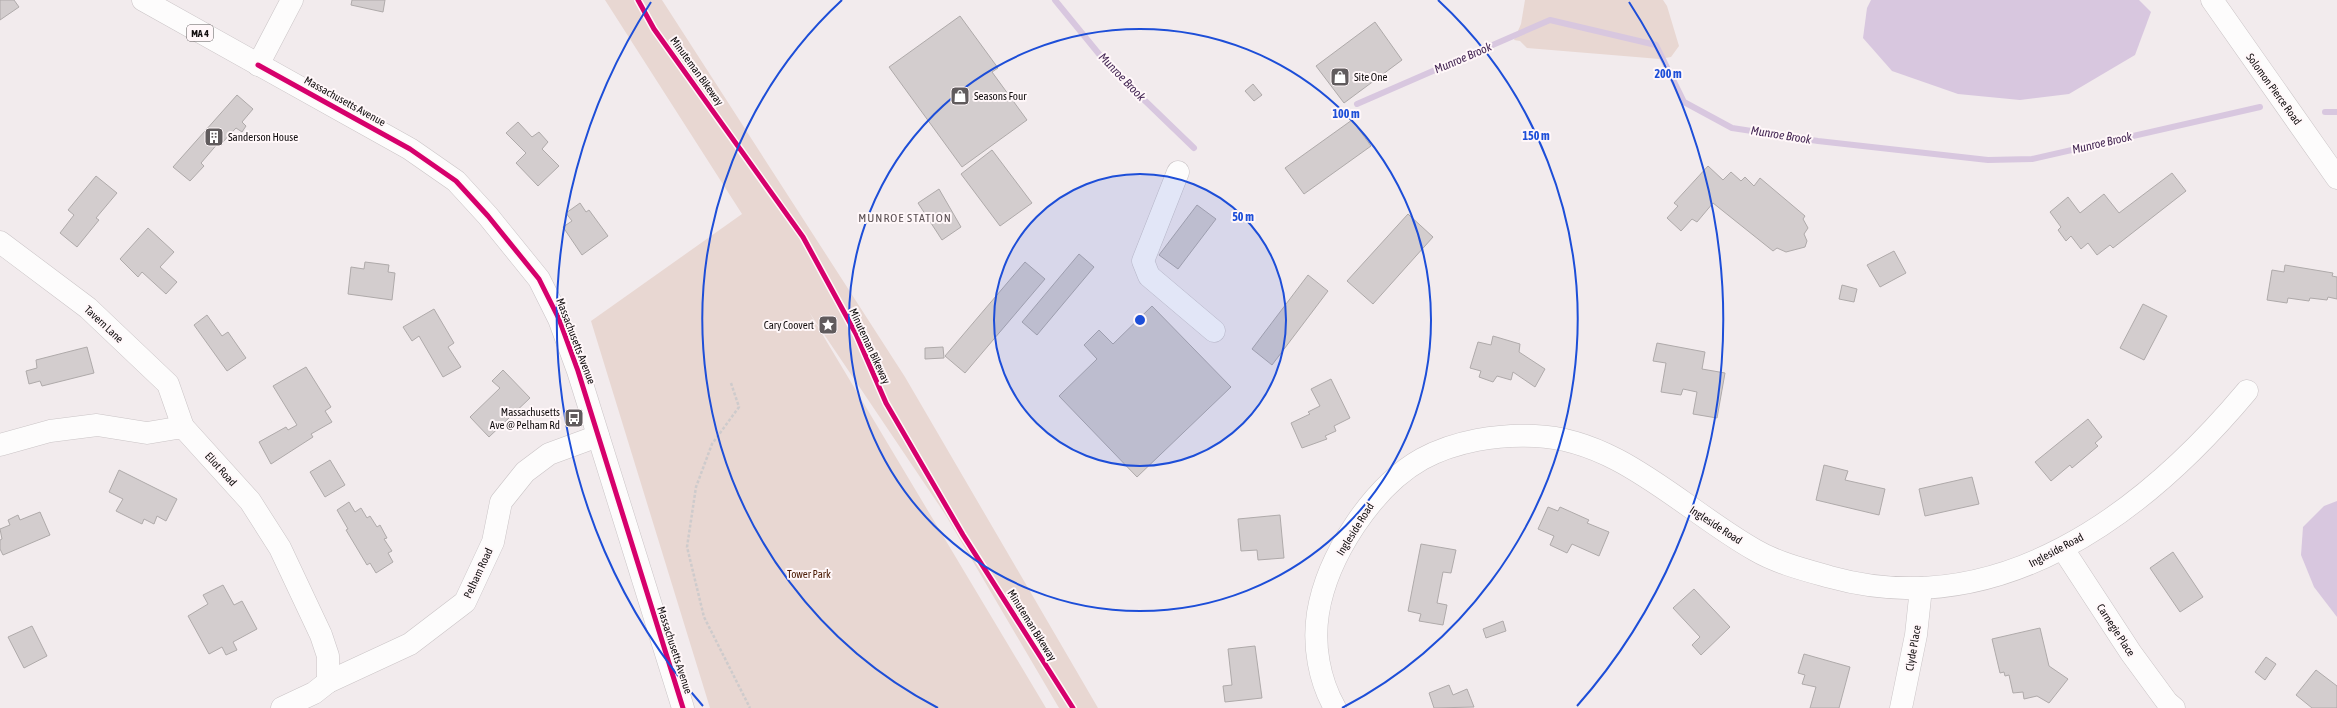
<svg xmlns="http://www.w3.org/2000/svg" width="2337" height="708" font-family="'Asap Condensed',sans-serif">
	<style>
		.green { fill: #e8d7d2 }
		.water { fill: #d8c7df }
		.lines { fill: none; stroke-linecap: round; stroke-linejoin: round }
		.stream { stroke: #d8c7df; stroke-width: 6 }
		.building { fill: #d3cdce; stroke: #afaaaa }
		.minor-casing { stroke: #cac4c6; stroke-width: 23 }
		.major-casing { stroke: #cac4c6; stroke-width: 23 }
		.path { stroke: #cecbcc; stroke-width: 2.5; stroke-dasharray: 3 2; stroke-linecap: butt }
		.minor { stroke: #fdfcfc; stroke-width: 22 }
		.major { stroke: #fdfcfc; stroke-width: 22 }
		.cycleway-casing { stroke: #fff7f9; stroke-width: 8 }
		.cycleway { stroke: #d6006c; stroke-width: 5 }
		.ring { fill: none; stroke: #1d4ed8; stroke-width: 2 }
		.labels { text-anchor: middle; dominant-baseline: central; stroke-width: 4; stroke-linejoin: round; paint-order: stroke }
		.shield { fill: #fff7f9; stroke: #595455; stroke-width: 1 }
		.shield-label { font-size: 10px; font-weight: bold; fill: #120e0f }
		.street-label { font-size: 11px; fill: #120e0f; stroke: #fff7f9 }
		.poi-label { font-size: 11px; fill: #120e0f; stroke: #fff7f9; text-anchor: start }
		.park-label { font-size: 11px; fill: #491700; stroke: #fff7f9 }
		.water-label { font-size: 12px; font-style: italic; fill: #452754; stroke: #fff7f9 }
		.neighbourhood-label { font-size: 12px; letter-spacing: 1px; fill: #5b5053; stroke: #fff7f9 }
		.centre { fill: #1d4ed8; stroke: #fff7f9; stroke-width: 2 }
		.ring-label { font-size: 12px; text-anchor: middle; font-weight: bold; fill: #1d4ed8; stroke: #fff7f9; stroke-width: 4; stroke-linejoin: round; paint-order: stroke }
	</style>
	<rect width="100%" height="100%" fill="#f2ebed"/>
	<!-- green -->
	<g class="green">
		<path d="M605,0h57l243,377 193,331h-39l-114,-194 -136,-202 237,396h-336l-119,-387 151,-107z"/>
		<path d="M1525,0h138l4,6 12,40 -8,11 -11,2 -133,-11 -7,-7 -6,-1 7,-16z"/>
	</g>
	<!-- water -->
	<g class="water">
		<path d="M1871,0h268l12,12 -16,43 -66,39 -49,6 -62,-6 -66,-23 -29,-33 4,-30z"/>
		<path d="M2337,501v116l-23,-30 -13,-32 2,-28 21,-21z"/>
	</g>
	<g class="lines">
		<!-- stream -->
		<g class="stream">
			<path d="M1055,0l53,65 86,83"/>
			<path d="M1357,104l193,-84 106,25 28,57 48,26 86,13 170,19 44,-1 228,-52"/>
			<path d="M2325,112h12"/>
		</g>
	</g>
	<!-- building -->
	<g class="building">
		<path d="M0,0h14l5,7 -19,13z"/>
		<path d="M352,0h33l-2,12 -32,-7z"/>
		<path d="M960,16l38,52 -6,4 35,48 -65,47 -73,-100z"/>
		<path d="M1375,22l27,38 -58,43 -28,-37z"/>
		<path d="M1253,84l9,11 -8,6 -9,-10z"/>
		<path d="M237,95l16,14 -11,13 4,4 -4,6 -6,-4 -15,16 -2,-2 -18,21 3,3 -14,15 -17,-14z"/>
		<path d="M1352,120l19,26 -67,48 -19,-26z"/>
		<path d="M518,122l14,15 7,-5 9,10 -6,7 17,17 -21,20 -22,-23 10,-10 -20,-20z"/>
		<path d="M992,150l40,53 -32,23 -39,-52z"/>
		<path d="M1708,166l15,14 8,-8 10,9 4,-4 9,9 6,-8 45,38 -2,3 5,9 -4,6 3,7 -2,6 -19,5 -9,-4 -4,3 -60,-48 -16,19 -5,-3 -11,12 -14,-13 11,-12 -4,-3z"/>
		<path d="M2172,173l14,18 -73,57 -3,-3 -13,10 -9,-12 -7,6 -10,-13 -5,5 -8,-11 3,-3 -11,-15 18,-15 12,16 24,-19 15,19z"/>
		<path d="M96,176l21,17 -21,25 3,2 -22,27 -17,-14 14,-18 -6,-5z"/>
		<path d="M939,189l22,38 -19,13 -24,-37z"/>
		<path d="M580,203l6,9 3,-2 19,26 -26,19 -19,-28 9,-6 -6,-8z"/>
		<path d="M1197,205l19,14 -38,50 -19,-14z"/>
		<path d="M1408,214l25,23 -60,67 -26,-23z"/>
		<path d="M148,228l26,24 -14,15 17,15 -11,12 -24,-22 -4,5 -18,-18z"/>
		<path d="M1894,251l12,22 -26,14 -13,-22z"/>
		<path d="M1079,254l15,13 -57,68 -15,-13z"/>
		<path d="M365,262l24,3 -1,7 7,1 -3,27 -44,-6 3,-27 13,2z"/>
		<path d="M1025,262l20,17 -80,94 -20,-17z"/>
		<path d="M2285,265l48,8 -1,3 5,1v22l-9,-2 -1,3 -17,-2 -1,3 -21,-3 -1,5 -20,-3 5,-30 12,2z"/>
		<path d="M1308,275l20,16 -56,74 -20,-16z"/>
		<path d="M1842,285l15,4 -3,13 -15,-3z"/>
		<path d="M2143,304l24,12 -23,44 -24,-12z"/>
		<path d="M1152,306l79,81 -94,90 -78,-81 38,-37 -13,-14 15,-15 14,14z"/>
		<path d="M434,309l20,34 -6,4 13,20 -18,10 -24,-41 -7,5 -9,-14z"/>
		<path d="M207,315l15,21 6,-4 18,26 -19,13 -33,-46z"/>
		<path d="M1493,336l27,8 -1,8 26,17 -10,18 -22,-15 -2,8 -14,-4 -4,6 -14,-5 2,-6 -11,-3 8,-26 13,3z"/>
		<path d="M1657,343l48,9 -3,17 23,4 -8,45 -24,-4 4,-22 -14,-3 -2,6 -20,-3 5,-29 -13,-2z"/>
		<path d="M87,347l7,26 -52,13 -2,-5 -11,3 -3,-13 11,-3 -1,-8z"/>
		<path d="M943,347l1,11 -19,1v-11z"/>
		<path d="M306,367l25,40 -6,4 7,11 -21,12 2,3 -42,27 -12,-22 27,-15 2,3 9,-5 -24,-39z"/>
		<path d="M503,370l27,28 -41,39 -19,-20 30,-29 -8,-7z"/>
		<path d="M1331,379l19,39 -16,8 2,5 -11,5 2,3 -25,9 -11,-25 19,-9 -2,-2 12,-6 -9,-17z"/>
		<path d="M2088,419l14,18 -7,6 3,3 -26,22 -2,-3 -19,16 -16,-19z"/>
		<path d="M330,460l15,25 -20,12 -15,-25z"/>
		<path d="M1824,465l24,6 -3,9 40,9 -6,26 -63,-15z"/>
		<path d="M119,470l58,29 -11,22 -9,-5 -3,8 -10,-5 -2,5 -26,-13 7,-12 -14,-7z"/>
		<path d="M1972,477l7,27 -54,12 -6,-27z"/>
		<path d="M349,502l6,10 6,-4 6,10 3,-2 7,11 3,-2 7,13 -3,1 8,12 -4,2 5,9 -17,11 -6,-10 -3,2 -21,-35 2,-1 -11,-19z"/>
		<path d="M1548,507l10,4 2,-4 29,13 -2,3 22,9 -10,24 -27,-12 -5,9 -17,-8 4,-9 -16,-7z"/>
		<path d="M40,512l10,23 -47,20 -3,-6v-9l2,-1 -2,-10 10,-4 -2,-5 10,-5 2,5z"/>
		<path d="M1280,515l4,43 -26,2 -1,-10 -16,1 -3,-32z"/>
		<path d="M1421,544l35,6 -5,23 -8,-1 -6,31 10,2 -4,20 -24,-4 2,-7 -13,-3z"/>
		<path d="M2173,552l30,45 -23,15 -30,-44z"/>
		<path d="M223,585l11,20 8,-4 15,28 -24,13 4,8 -11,5 -4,-8 -13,7 -21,-38 20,-12 -5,-9z"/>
		<path d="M1694,589l36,38 -29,28 -9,-10 8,-8 -27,-29z"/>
		<path d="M1503,621l3,10 -20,7 -3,-9z"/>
		<path d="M32,626l15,30 -23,12 -16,-31z"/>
		<path d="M2040,628l9,38 19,13 -19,24 -12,-7 -13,3 -1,-7 -10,1 -4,-18 -4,1 -1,-4 -4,1 -8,-34z"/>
		<path d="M1255,646l7,52 -37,4 -2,-16 9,-1 -4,-36z"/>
		<path d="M1804,654l46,13 -11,41h-29l6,-21 -14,-3 3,-9 -7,-2z"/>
		<path d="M2266,657l10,7 -11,16 -10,-8z"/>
		<path d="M2316,670l21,16v22h-25l-16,-13z"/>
		<path d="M1449,685l4,10 14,-6 7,18 -40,1 -5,-15z"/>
	</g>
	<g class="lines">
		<!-- minor casing -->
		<g class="minor-casing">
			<g id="minor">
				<path d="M2212,0l125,178"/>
				<path d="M258,65l34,-65"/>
				<path d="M1178,172l-35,89 6,15 65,55"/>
				<path d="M0,242l88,66 80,76 15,43"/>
				<path d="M0,445l50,-14 47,-6 50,8 36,-6 67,74 30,47 41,87 7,21v26"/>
				<path d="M2063,549l68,104 36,49 7,6"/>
				<path d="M282,708l32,-15 14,-11 82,-38 55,-42 28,-60 8,-40 24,-30 24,-18 49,-18"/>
				<path d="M1335,708c-16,-28 -22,-63 -17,-95 9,-56 54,-126 104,-154 33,-18 76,-25 113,-23 84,3 149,74 220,114 22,13 50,20 75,27 169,47 314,-63 417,-186"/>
				<path d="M1901,708l15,-73 5,-47"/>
			</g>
		</g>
		<!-- major casing -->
		<g class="major-casing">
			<path id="major" d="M143,0l267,149 46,32 32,35 51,63 20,40 19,52 105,337"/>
		</g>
		<!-- path -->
		<path class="path" d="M731,383l8,24 -27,37 -16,43 -9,60 17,70 46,91"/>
		<!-- minor -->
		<use href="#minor" class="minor"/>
		<!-- major -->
		<use href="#major" class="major"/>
		<!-- cycleway casing -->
		<g class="cycleway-casing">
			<g id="cycleway">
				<path d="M638,0l16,29 149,208 53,97 30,69 77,132 110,173"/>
				<path d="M258,65l152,84 46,32 32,35 51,63 20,40 19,52 105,337"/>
			</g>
		</g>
		<!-- cycleway -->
		<use href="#cycleway" class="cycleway"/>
	</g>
	<!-- distance rings -->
	<circle cx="1140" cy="320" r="146" fill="#1d4ed8" fill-opacity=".12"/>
	<g class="ring">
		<circle cx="1140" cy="320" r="146"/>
		<circle cx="1140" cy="320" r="291"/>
		<path d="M938 708A437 437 0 0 1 842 0M1438 0A437 437 0 0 1 1342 708"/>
		<path d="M703 706A583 583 0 0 1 651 2M1629 2A583 583 0 0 1 1577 706"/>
	</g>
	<!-- icons -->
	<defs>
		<g id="shop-square" transform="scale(1)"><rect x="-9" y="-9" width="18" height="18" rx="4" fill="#605b5d" stroke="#fff7f9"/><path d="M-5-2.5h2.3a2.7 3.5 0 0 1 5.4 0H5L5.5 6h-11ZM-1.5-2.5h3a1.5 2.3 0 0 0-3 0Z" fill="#fff"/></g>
		<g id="building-square" transform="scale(1)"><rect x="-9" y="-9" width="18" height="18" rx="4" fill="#605b5d" stroke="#fff7f9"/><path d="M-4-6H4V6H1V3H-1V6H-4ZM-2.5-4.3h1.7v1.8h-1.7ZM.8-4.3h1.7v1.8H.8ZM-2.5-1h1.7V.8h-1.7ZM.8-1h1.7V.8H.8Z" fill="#fff"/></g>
		<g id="sight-square" transform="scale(1)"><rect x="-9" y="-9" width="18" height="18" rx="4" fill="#605b5d" stroke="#fff7f9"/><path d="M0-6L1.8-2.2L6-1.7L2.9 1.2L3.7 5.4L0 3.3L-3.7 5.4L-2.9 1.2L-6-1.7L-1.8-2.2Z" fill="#fff"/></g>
		<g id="bus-square" transform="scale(1)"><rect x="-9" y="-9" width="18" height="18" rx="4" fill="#605b5d" stroke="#fff7f9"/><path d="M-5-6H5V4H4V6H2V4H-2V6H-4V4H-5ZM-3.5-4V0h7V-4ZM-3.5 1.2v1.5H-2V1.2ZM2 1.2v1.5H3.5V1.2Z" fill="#fff"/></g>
	</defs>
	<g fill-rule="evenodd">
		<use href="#shop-square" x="1340" y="77"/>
		<use href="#shop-square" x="960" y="96"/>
		<use href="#building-square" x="214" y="137"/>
		<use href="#sight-square" x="828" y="325"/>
		<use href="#bus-square" x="574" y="418"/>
	</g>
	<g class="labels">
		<!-- shield labels -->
		<rect class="shield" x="187" y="25" width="26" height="16" rx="3"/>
		<g class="shield-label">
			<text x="200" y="33">MA 4</text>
		</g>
		<!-- street labels -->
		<g class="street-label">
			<text transform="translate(697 71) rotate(54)">Minuteman Bikeway</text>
			<text transform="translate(2274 89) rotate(54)">Solomon Pierce Road</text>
			<text transform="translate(345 101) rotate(29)">Massachusetts Avenue</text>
			<text transform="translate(104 324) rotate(43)">Tavern Lane</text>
			<text transform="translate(576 341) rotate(69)">Massachusetts Avenue</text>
			<text transform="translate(870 346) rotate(65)">Minuteman Bikeway</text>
			<text transform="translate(221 469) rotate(48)">Eliot Road</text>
			<text transform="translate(1716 525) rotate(33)">Ingleside Road</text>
			<text transform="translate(1355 529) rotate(-58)">Ingleside Road</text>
			<text transform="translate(2056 550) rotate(-28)">Ingleside Road</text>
			<text transform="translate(478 573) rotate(-65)">Pelham Road</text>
			<text transform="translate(1032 625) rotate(58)">Minuteman Bikeway</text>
			<text transform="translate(2116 630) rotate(57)">Carnegie Place</text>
			<text transform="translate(1913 648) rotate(-80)">Clyde Place</text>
			<text transform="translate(675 650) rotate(72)">Massachusetts Avenue</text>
		</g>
		<!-- poi labels -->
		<g class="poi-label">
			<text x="1354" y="77">Site One</text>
			<text x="974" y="96">Seasons Four</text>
			<text x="228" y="137">Sanderson House</text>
			<text x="814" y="325" text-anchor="end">Cary Coovert</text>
			<text x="560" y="412" text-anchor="end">Massachusetts<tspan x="560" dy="13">Ave @ Pelham Rd</tspan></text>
		</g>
		<!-- park labels -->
		<g class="park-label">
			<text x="809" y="574">Tower Park</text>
		</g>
		<!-- water labels -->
		<g class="water-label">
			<text transform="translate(1463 58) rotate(-23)">Munroe Brook</text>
			<text transform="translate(1122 77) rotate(46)">Munroe Brook</text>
			<text transform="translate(1781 135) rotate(9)">Munroe Brook</text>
			<text transform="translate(2102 143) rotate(-13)">Munroe Brook</text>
		</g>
		<!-- neighbourhood labels -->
		<g class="neighbourhood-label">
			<text x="905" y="218">MUNROE STATION</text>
		</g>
	</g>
	<circle cx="1140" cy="320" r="6" class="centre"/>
	<g class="ring-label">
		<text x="1668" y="78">200 m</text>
		<text x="1346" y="118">100 m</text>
		<text x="1536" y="140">150 m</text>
		<text x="1243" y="221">50 m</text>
	</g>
</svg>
